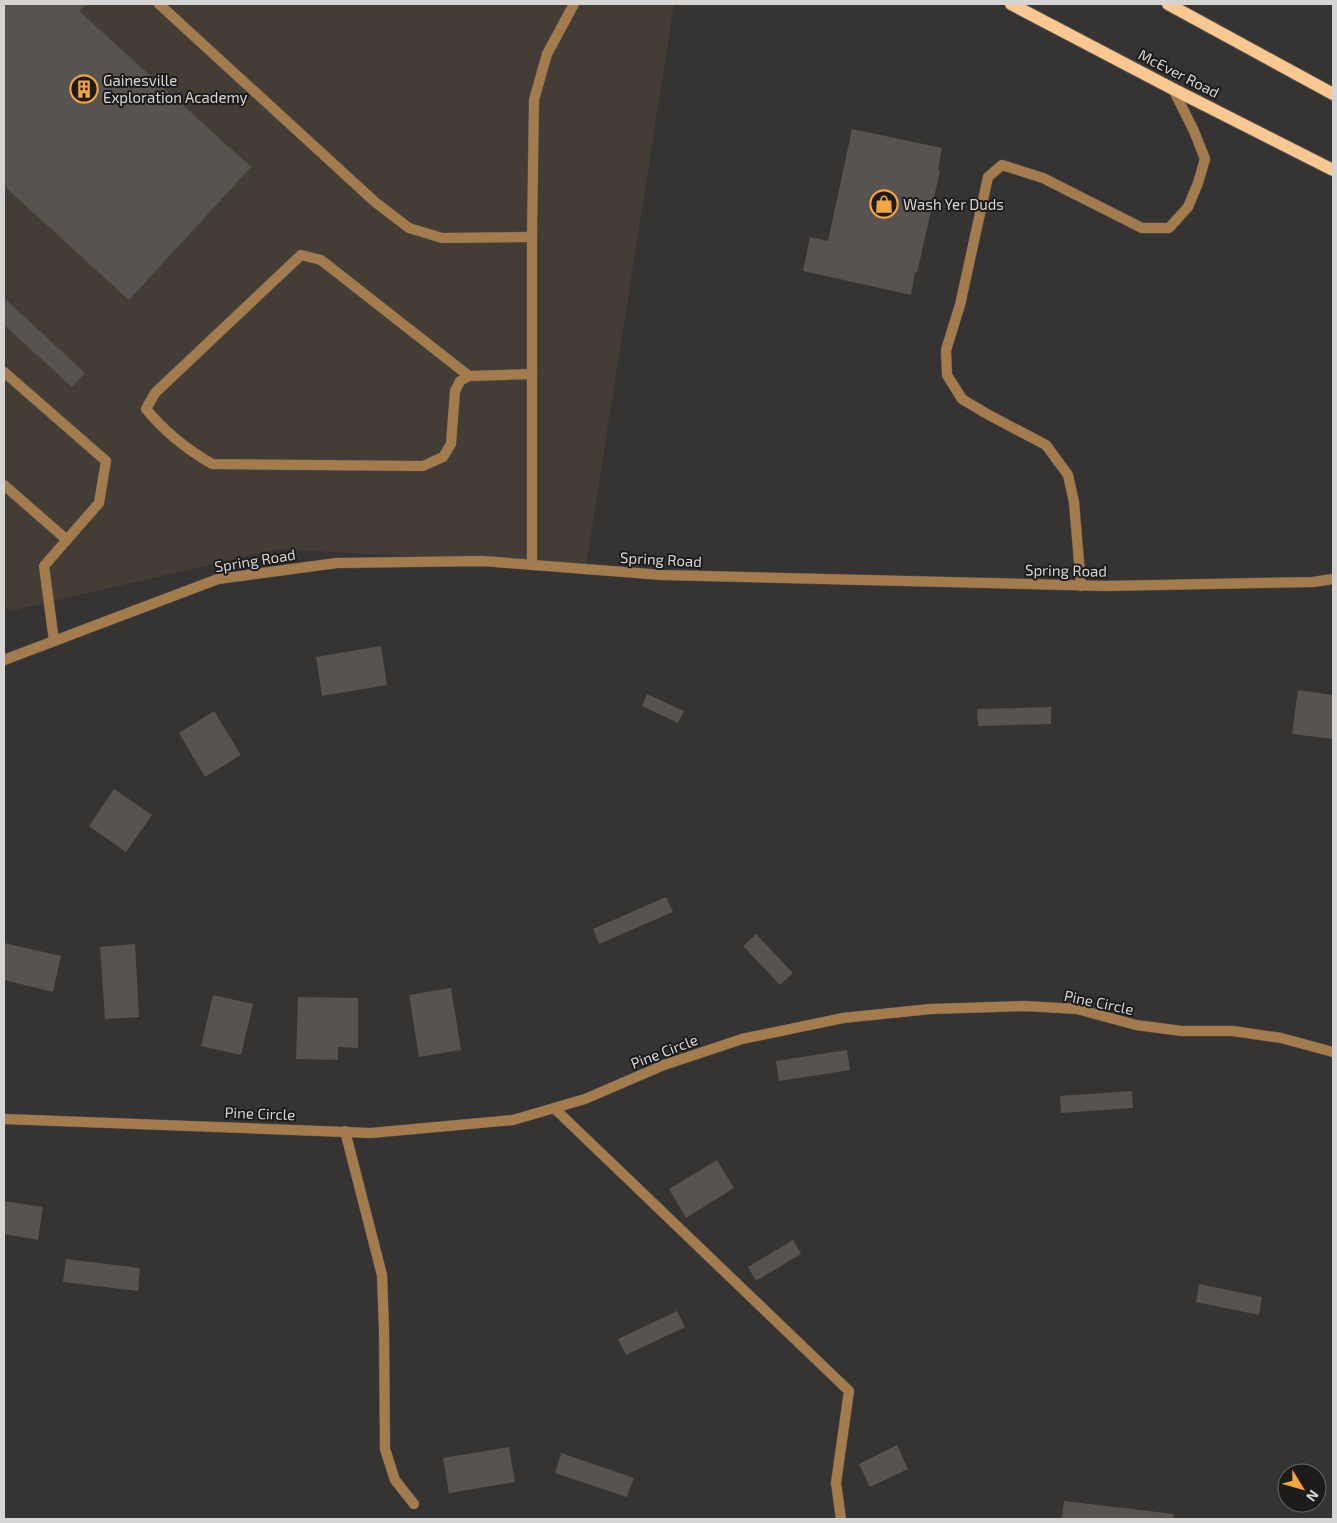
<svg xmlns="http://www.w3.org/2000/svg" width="1337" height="1523" font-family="'Exo 2',sans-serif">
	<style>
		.built { fill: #433d36 }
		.building { fill: #565351 }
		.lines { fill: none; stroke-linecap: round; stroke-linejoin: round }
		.service-casing { stroke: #53514f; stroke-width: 11 }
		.minor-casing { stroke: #53514f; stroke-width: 11 }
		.primary-casing { stroke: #53514f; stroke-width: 14 }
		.service { stroke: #a37b4d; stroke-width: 10 }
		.minor { stroke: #a37b4d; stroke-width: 10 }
		.primary { stroke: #f9c891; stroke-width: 12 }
		.labels { text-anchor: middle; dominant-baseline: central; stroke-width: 4; stroke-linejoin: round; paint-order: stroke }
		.street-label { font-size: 15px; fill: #d7d5d4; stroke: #1d1c1b }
		.poi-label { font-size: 15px; fill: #d7d5d4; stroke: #1d1c1b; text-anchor: start }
	</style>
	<rect width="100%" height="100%" fill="#363432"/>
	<!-- built -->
	<path class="built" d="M4,4h670l-88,562 -307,-17 -269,62 -6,-7z"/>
	<!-- building -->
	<g class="building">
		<path d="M4,4h82l-7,7 172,156 -122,133 -125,-114z"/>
		<path d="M852,129l90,19 -4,22 2,1 -23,102 -2,-1 -4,23 -108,-24 7,-34 18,4z"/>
		<path d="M4,298l81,75 -13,14 -68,-62z"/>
		<path d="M381,646l6,39 -65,11 -6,-39z"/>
		<path d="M1298,690l35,5v44l-41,-5z"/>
		<path d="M647,694l37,17 -6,12 -36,-17z"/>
		<path d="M1051,707v17l-73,2 -1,-17z"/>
		<path d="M214,711l27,44 -36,22 -26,-44z"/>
		<path d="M114,789l38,26 -26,37 -37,-26z"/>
		<path d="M666,897l7,15 -74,32 -6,-15z"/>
		<path d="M756,934l37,39 -13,12 -37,-39z"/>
		<path d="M4,943l57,13 -8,36 -49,-12z"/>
		<path d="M135,944l4,73 -34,2 -5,-72z"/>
		<path d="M451,988l10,62 -42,7 -10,-62z"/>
		<path d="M213,995l40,9 -12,51 -40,-9z"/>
		<path d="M298,997l60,1v50l-20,-1v13l-42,-1z"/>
		<path d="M847,1050l3,20 -71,11 -3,-20z"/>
		<path d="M1132,1091l1,17 -72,5 -1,-17z"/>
		<path d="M717,1160l17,28 -48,30 -17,-29z"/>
		<path d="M4,1201l39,6 -5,33 -34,-6z"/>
		<path d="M793,1240l8,14 -45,27 -8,-14z"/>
		<path d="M66,1259l74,9 -2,23 -75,-9z"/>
		<path d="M1199,1284l63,13 -3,18 -63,-13z"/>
		<path d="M677,1311l8,16 -59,28 -8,-16z"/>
		<path d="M897,1445l11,24 -38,18 -11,-23z"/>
		<path d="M509,1447l6,35 -66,11 -6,-35z"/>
		<path d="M561,1453l73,25 -7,19 -72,-24z"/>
		<path d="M1064,1501l110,13 -1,5h-111z"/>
	</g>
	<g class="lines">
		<!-- service casing -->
		<g class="service-casing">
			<g id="service">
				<path d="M159,4l216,198 34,26 33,10 90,-1"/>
				<path d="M4,372l102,89 -7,42 -55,63 10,75"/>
				<path d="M469,376l-148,-116 -20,-5 -146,138 -9,16c18,22 42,41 66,55l211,2 20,-9 8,-13 4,-53 5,-10 9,-5 63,-2"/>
				<path d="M4,485l63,55"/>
				<path d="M532,565v-328l2,-137 13,-46 27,-50"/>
				<path d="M1081,586l-7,-84 -6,-27 -22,-30 -59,-31 -25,-15 -15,-24 -1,-25 14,-45 28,-128 14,-12 41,13 99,50h27l19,-21 10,-24 7,-24 -11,-28 -21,-42"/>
				<path d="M554,1108l295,283 -13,92 5,36"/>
				<path d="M345,1131l37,144 2,54 1,120 10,31 19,24"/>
			</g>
		</g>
		<!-- minor casing -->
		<g class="minor-casing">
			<g id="minor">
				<path d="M4,660l214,-81 119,-16 146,-2 179,14 443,11 208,-4 20,-3"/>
				<path d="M4,1119l367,14 142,-13 72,-21 79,-34 78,-26 101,-21 88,-9 93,-3 53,3 59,16 46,6h51l48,7 52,14"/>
			</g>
		</g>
		<!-- primary casing -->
		<g class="primary-casing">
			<g id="primary">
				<path d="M1011,4l162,85 160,81"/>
				<path d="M1168,4l165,90"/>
			</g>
		</g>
		<!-- service -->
		<use href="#service" class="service"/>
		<!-- minor -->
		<use href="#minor" class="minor"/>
		<!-- primary -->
		<use href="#primary" class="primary"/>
	</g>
	<!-- icons -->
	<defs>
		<g id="building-ring" transform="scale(1.4375)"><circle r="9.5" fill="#1d1c1b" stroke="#f2a541" stroke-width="1.5"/><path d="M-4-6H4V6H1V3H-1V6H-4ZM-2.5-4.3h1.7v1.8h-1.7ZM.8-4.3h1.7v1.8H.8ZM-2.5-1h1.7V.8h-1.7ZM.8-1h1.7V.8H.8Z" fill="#f2a541"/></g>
		<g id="shop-ring" transform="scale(1.4375)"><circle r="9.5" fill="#1d1c1b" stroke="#f2a541" stroke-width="1.5"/><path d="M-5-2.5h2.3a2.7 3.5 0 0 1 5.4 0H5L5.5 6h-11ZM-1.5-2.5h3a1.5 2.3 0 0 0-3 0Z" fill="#f2a541"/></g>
	</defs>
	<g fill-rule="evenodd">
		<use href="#building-ring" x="84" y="89"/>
		<use href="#shop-ring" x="884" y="204"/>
	</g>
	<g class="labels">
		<!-- street labels -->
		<g class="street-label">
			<text transform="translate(1179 73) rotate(27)">McEver Road</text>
			<text transform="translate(661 559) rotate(3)">Spring Road</text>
			<text transform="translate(255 560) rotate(-9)">Spring Road</text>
			<text transform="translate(1066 570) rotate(1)">Spring Road</text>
			<text transform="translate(1099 1002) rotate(12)">Pine Circle</text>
			<text transform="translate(664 1051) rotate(-21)">Pine Circle</text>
			<text transform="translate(260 1113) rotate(2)">Pine Circle</text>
		</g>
		<!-- poi labels -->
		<g class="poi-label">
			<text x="103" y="80">Gainesville<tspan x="103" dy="17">Exploration Academy</tspan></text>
			<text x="903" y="204">Wash Yer Duds</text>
		</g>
	</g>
	<!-- border -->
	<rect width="1337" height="1523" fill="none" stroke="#d7d5d4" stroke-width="10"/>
	<!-- north arrow -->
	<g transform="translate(1302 1488) rotate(127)"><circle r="24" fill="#1d1c1b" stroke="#676665"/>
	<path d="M0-4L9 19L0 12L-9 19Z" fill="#f2a541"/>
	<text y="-8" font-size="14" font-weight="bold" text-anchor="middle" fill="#d7d5d4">N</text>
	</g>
</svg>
